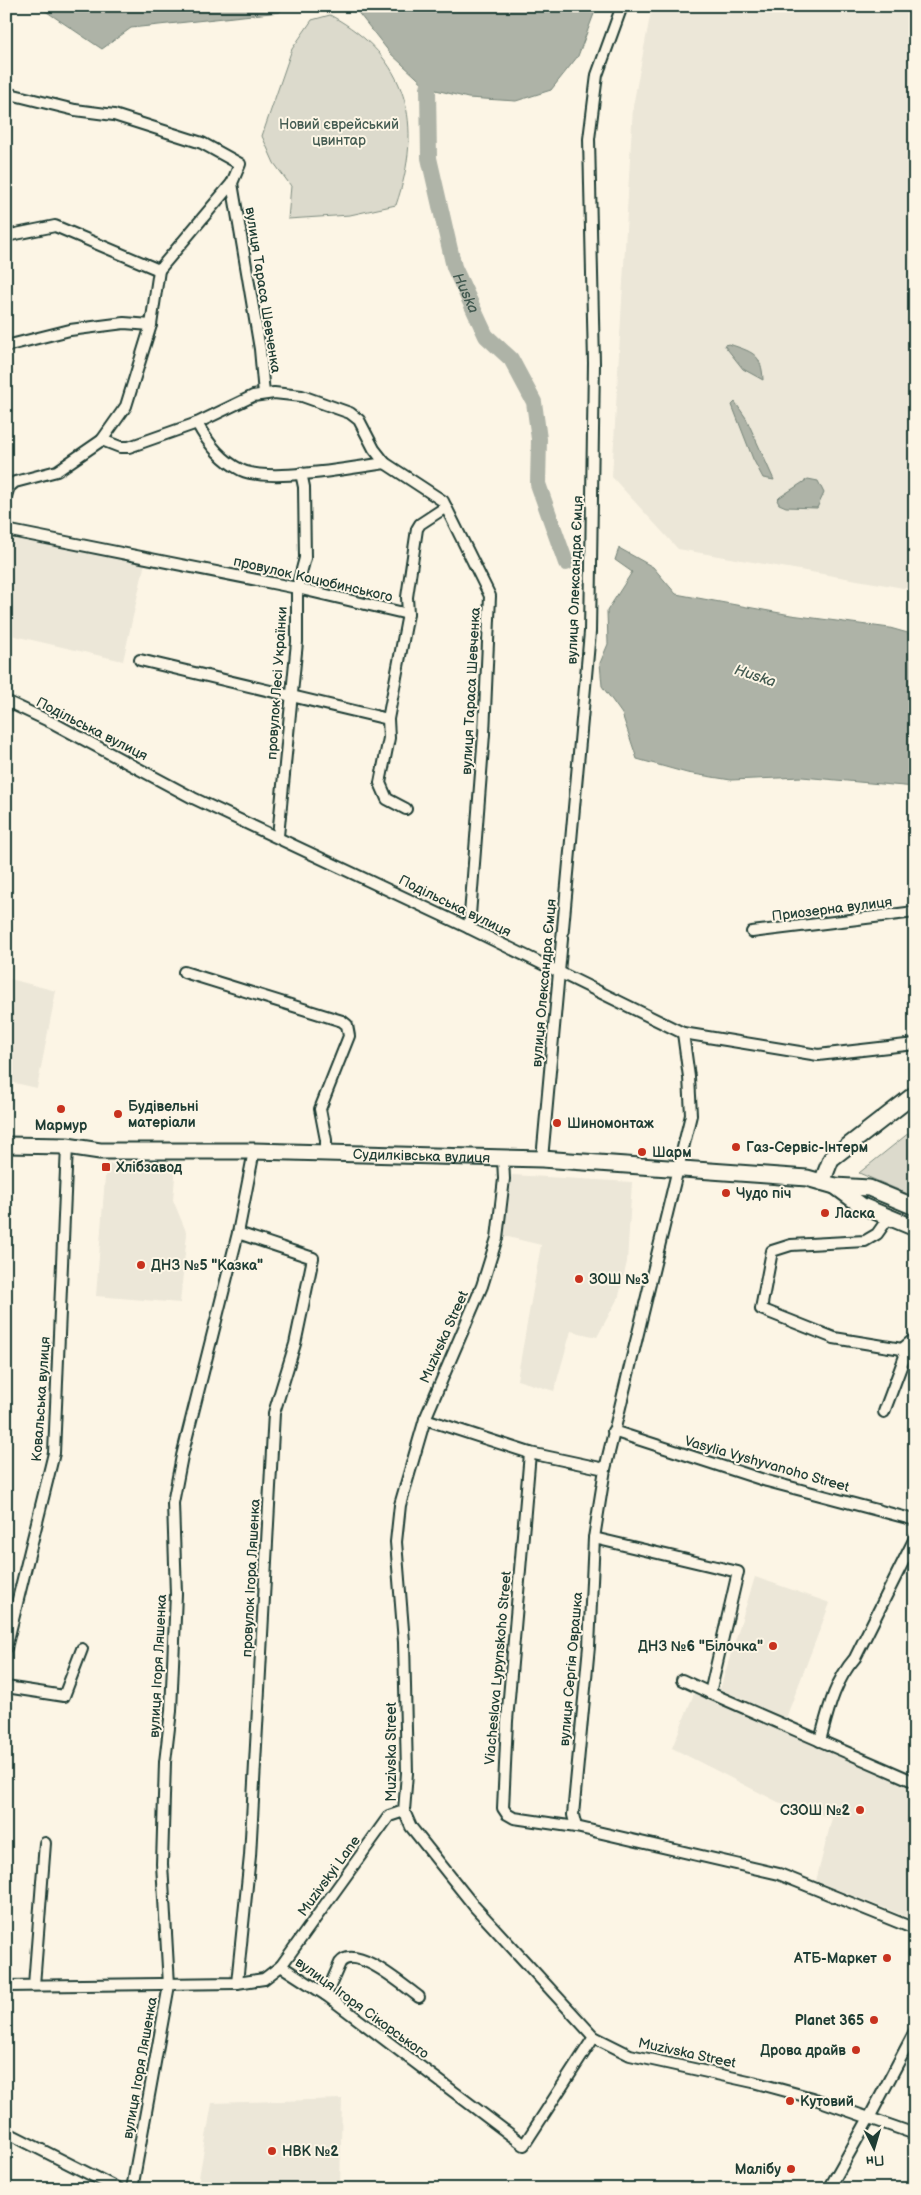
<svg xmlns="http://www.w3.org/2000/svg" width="921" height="2195" font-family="'Balsamiq Sans',sans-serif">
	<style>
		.built { fill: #ece7d8 }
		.green { fill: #dcdacc; stroke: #7e8c80 }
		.water { fill: #aeb3a7; stroke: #758479 }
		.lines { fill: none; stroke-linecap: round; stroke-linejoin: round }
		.river { stroke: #aeb3a7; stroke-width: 16 }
		.minor-casing { stroke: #1f3d34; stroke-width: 14 }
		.secondary-casing { stroke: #1f3d34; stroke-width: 19 }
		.minor { stroke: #fcf5e5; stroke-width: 10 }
		.secondary { stroke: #fcf5e5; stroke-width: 15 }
		.poi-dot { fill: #c8321e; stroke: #fcf5e5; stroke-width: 2 }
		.labels { text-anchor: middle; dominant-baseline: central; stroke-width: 4; stroke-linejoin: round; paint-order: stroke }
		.park-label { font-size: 14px; fill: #455c52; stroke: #fcf5e5 }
		.street-label { font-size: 14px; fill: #1f3d34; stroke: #fcf5e5 }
		.poi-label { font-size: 14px; font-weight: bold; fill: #1f3d34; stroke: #fcf5e5; text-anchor: start }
		.water-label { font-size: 15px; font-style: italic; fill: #435a51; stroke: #fcf5e5 }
	</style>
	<rect width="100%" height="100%" fill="#fcf5e5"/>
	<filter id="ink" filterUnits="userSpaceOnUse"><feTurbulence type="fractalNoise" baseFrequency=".02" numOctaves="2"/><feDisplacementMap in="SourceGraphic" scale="10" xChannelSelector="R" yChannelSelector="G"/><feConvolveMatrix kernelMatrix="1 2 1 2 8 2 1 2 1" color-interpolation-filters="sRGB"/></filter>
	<g filter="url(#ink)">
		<!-- built -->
		<g class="built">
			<path d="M652,6h263v584l-237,-41 -66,-72 21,-371z"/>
			<path d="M6,528l139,35 -22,98 -117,-27z"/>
			<path d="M6,978l50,13 -19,97 -31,-7z"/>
			<path d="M106,1164l70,2 -3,34 14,34 -7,69 -84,-7z"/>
			<path d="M512,1175l120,7 -5,80 -8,34 -22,41 -26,-6 -17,60 -37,-11 24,-135 -37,-9z"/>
			<path d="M755,1577l75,26 -44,115 -66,-29z"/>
			<path d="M695,1691l220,96v133l-99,-39 16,-63 -54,-16 -106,-54z"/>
			<path d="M342,2099l-2,90h-143l15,-86z"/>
		</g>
		<!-- green -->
		<g class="green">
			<path d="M330,15c79,43 94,109 66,190l-46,10 -62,4 3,-33 -17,-23 -12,-27 30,-87 20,-29z"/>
			<path d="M915,1128v69l-56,-24z"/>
		</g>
		<!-- water -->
		<g class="water">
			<path d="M38,6h248l-6,6 -149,16 -29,21z"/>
			<path d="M353,6h244l-19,50 -27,34 -35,11 -48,-3 -40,-10 -38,-35z"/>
			<path d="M729,344c23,8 33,9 34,36l-20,-11 -19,-24z"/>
			<path d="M735,402l11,16 28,62 -11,-2 -10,-19 -21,-54z"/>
			<path d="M808,479l10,2 6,12 -7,15 -31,-1 -7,-3 -2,-4 3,-3z"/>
			<path d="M619,548l34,19 23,27 115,21 99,13 25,7v152l-113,-10 -71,3 -44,-7 -50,-14 -15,-45 -20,-28 -2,-23 8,-19 -1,-33 25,-39 -17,-12z"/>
		</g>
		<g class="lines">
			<!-- river -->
			<path class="river" id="s1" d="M433,67l-5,21 1,70 25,109 32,69 25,23 23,43 5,37 -1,45 28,79"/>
			<!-- minor casing -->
			<g class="minor-casing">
				<g id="minor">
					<path d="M6,93l69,17 39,5 88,28 38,21 -8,19 28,166 4,45"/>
					<path d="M6,236l49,-10 104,44 73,-87"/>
					<path d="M6,346l64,-16 54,-7 27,2"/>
					<path d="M197,423c10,19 24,37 44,47 27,13 112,-2 144,-7"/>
					<path d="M102,440l18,7h9l68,-24 56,-27 21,-3 28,3 48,17 9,7 15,29 11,14 58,38 47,95 -6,138 -15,194"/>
					<path d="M6,496l3,-9 6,-5 42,-11 45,-31 24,-34 25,-81 8,-55"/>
					<path d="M6,530l291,58 111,26 -20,105 1,19 -9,45 7,16 19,10"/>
					<path d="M408,614l-1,-17 10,-68 3,-5 26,-17"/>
					<path d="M140,660l248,59"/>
					<path d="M6,701l49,23 138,74 276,130 214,105 135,22 97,-11"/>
					<path d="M278,836l19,-194v-54l8,-30 -1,-71 -3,-14"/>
					<path d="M752,932l163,-20"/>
					<path d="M184,972l158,49 5,4 2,11 -29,73 6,31v13"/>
					<path d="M683,1033l6,44 2,38 -86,354 -11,69 -5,108 -16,169 3,12 203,47 136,55"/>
					<path d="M503,1158l1,21 -7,59 -15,48 -57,133 -25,86 -4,37 8,100 3,131 -3,38 7,16 63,79 120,131 36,18 123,27 59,16 103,36"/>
					<path d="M542,1159l48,-527 4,-269 -5,-224 8,-64 25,-69"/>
					<path d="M889,1217l-12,17 -12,7 -74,4 -19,6 -11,58 73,29 68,11 13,-11"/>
					<path d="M884,1412l21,-56 -3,-7"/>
					<path d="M425,1419l105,34 75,16"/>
					<path d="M613,1431l154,50 148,39"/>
					<path d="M530,1453l-23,268 -4,87 4,6 7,4 62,9"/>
					<path d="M594,1538l144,34 -28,121 205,89"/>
					<path d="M6,1648l48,-195 13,-307"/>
					<path d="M682,1680l28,13"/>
					<path d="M6,1687l58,9 18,-47"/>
					<path d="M820,1741c8,-30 14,-59 35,-83l60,-120"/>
					<path d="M281,1966l108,-150 15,-5"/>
					<path d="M237,1983l13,-127 24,-443 21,-69 18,-86 -75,-25"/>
					<path d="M34,1985l11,-142"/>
					<path d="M6,1986l231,-3 27,-4 17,-13 45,29 198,150 70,-108"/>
					<path d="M326,1995l14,-32c15,-20 64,23 79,34"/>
					<path d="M6,2132l113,57"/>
					<path d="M132,2189l37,-204 -7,-121 3,-102 6,-51 5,-117 -3,-91 9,-47 56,-223 16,-82"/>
					<path d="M829,2189l40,-71 46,-87"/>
				</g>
			</g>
			<!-- secondary casing -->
			<g class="secondary-casing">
				<g id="secondary">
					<path id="s2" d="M6,1145l61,1 33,5h154l288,8 265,19 28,8 34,2 46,19"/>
					<path d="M822,1182l9,-23 84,-65"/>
					<path d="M835,1186l27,20 53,22"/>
				</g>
			</g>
			<!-- minor -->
			<use href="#minor" class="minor"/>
			<!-- secondary -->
			<use href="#secondary" class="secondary"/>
		</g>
	</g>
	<!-- markers -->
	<g class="poi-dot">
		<circle cx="61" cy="1109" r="5"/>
		<circle cx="118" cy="1114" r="5"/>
		<circle cx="557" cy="1123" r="5"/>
		<circle cx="736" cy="1147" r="5"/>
		<circle cx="642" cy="1152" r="5"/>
		<rect x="101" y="1162" width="10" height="10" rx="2.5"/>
		<circle cx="726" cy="1193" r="5"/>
		<circle cx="825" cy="1213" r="5"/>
		<circle cx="141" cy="1265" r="5"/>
		<circle cx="579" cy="1279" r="5"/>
		<circle cx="773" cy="1646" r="5"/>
		<circle cx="860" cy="1810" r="5"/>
		<circle cx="887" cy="1958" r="5"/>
		<circle cx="874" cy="2020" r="5"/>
		<circle cx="856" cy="2050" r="5"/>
		<circle cx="790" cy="2101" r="5"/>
		<circle cx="272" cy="2151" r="5"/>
		<circle cx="791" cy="2169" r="5"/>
	</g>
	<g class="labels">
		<!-- park labels -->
		<g class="park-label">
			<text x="339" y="124">Новий єврейський<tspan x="339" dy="16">цвинтар</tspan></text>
		</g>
		<!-- street labels -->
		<g class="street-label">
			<text transform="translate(263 290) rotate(81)">вулиця Тараса Шевченка</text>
			<text transform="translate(313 579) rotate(13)">провулок Коцюбинського</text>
			<text transform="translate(575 580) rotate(-88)">вулиця Олександра Ємця</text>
			<text transform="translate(277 683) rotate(-86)">провулок Лесі Українки</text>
			<text transform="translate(471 691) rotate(-87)">вулиця Тараса Шевченка</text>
			<text transform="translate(92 729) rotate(27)">Подільська вулиця</text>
			<text transform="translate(455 906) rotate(26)">Подільська вулиця</text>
			<text transform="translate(832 909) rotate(-7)">Приозерна вулиця</text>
			<text transform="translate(544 983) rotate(-85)">вулиця Олександра Ємця</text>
			<text stroke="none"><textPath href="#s2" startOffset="416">Судилківська вулиця</textPath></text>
			<text transform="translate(444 1337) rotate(-66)">Muzivska Street</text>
			<text transform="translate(41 1399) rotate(-86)">Ковальська вулиця</text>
			<text transform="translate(767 1464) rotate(16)">Vasylia Vyshyvanoho Street</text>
			<text transform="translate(251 1578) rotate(-87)">провулок Ігора Ляшенка</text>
			<text transform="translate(158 1666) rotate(-87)">вулиця Ігоря Ляшенка</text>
			<text transform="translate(498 1668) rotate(-85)">Viacheslava Lypynskoho Street</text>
			<text transform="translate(571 1669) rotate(-85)">вулиця Сергія Оврашка</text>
			<text transform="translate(391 1752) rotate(-90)">Muzivska Street</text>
			<text transform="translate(329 1876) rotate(-54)">Muzivskyi Lane</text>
			<text transform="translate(362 2008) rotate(36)">вулиця Ігоря Сікорського</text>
			<text transform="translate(687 2053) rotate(12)">Muzivska Street</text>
			<text transform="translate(140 2068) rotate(-80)">вулиця Ігоря Ляшенка</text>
		</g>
		<!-- poi labels -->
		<g class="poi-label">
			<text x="128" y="1106">Будівельні<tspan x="128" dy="16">матеріали</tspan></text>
			<text x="567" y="1123">Шиномонтаж</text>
			<text x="61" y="1125" text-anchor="middle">Мармур</text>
			<text x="746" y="1147">Газ-Сервіс-Інтерм</text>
			<text x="652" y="1152">Шарм</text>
			<text x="116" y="1167">Хлібзавод</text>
			<text x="736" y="1193">Чудо піч</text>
			<text x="835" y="1213">Ласка</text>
			<text x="151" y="1265">ДНЗ №5 "Казка"</text>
			<text x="589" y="1279">ЗОШ №3</text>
			<text x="763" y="1646" text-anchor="end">ДНЗ №6 "Білочка"</text>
			<text x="850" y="1810" text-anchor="end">СЗОШ №2</text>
			<text x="877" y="1958" text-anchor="end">АТБ-Маркет</text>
			<text x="864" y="2020" text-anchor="end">Planet 365</text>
			<text x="846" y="2050" text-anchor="end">Дрова драйв</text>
			<text x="800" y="2101">Кутовий</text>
			<text x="282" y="2151">НВК №2</text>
			<text x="781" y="2169" text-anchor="end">Малібу</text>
		</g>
		<!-- water labels -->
		<g class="water-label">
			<text stroke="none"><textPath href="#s1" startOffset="232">Huska</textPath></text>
			<text transform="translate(755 676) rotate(18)">Huska</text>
		</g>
	</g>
	<!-- margin -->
	<rect width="921" height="2195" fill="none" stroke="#fcf5e5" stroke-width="25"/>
	<rect x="12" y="12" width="896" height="2170" fill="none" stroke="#1f3d34" stroke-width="2" filter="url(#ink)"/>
	<!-- north arrow -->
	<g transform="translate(874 2148) rotate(175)" stroke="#fcf5e5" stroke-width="4" paint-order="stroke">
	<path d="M0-4L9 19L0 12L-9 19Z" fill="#1f3d34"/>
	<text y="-8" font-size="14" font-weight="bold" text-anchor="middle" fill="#1f3d34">Пн</text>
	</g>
</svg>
